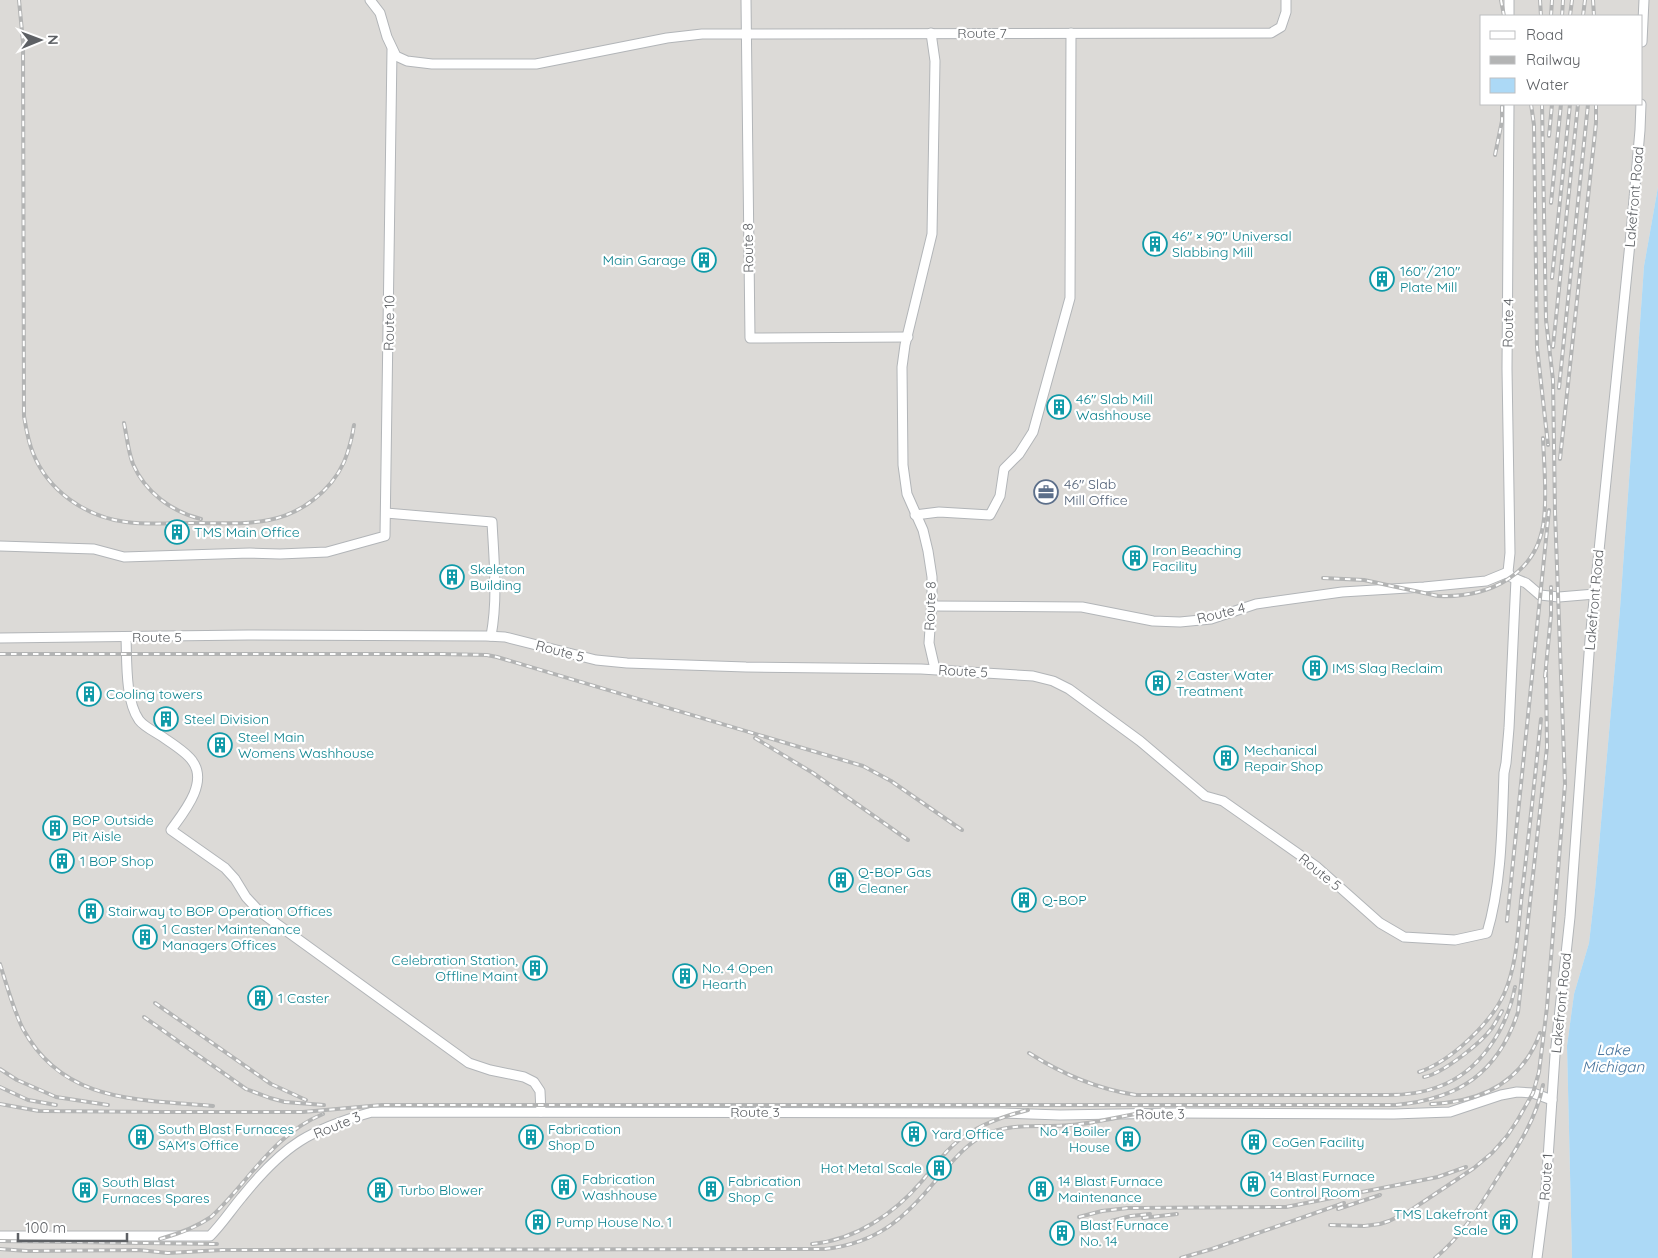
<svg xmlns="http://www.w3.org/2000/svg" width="1658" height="1258" font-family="Quicksand,sans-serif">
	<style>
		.industrial { fill: #dcdad7; fill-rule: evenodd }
		.water { fill: #acd9f6 }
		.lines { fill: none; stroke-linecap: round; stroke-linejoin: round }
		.street-casing { stroke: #b2b5b8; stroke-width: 11 }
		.street { stroke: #fff; stroke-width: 9 }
		.rail-casing { stroke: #b3b4b4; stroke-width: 4 }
		.rail { stroke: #fff; stroke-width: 2; stroke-dasharray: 5.5; stroke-linecap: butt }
		.labels { text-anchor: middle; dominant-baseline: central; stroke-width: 4.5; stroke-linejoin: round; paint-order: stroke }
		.street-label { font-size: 14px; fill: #5d6064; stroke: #fff }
		.culture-label { font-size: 14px; fill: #0d838f; stroke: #fff; text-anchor: start }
		.service-label { font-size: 14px; fill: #4e5e75; stroke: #fff; text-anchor: start }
		.water-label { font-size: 15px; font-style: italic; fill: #47759e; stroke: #fff }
	</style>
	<rect width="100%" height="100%" fill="#edebe5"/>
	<!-- industrial -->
	<path class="industrial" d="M0,0h1658v187l-14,79 -24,343 -25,281 -6,53 -15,51 -7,52 5,212h-1572zM1482,16h160v88h-160z"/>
	<!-- water -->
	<path class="water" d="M1658,187v1071h-86l-5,-212 7,-52 15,-51 6,-53 25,-281 24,-343z"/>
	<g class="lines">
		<!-- street casing -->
		<g class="street-casing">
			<g id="street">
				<path d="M370,0l10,13 7,24 9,19 11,5 25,3h104l131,-26 35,-4 569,-1 10,-6 5,-15v-12"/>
				<path d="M746,0l4,338 158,-1"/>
				<path d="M1509,0v16"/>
				<path d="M931,33l4,28 -3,173 -27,111 -3,22 1,98 4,29 16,36 5,21 4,26v23l-3,43 6,26"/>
				<path d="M1642,42l2,-42"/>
				<path d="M1509,104l-2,265 3,184 -2,19 3,5 15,6 14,12 19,2 36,-3"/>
				<path d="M386,513l106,9c2,38 6,77 -1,114"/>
				<path d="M915,515l24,-3 51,3 10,-19 4,-27 15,-15 14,-22 37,-134 1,-265"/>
				<path d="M0,546l94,3 30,8 126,-4 30,1 47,-2 58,-16 7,-486"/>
				<path d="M931,606l151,1 71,14 27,1 31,-3 45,-15 86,-12 82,-5 62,-6 22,-9"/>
				<path d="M126,637c1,23 -1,63 13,83 6,8 19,13 28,20 6,4 22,15 26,22 15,22 -10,51 -22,68l54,38 10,11 11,18 13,14 210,152 21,7 34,7 10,5 6,9 1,21"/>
				<path d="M0,638l248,-3 238,1 19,1 91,23 31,3 119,4 175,2 112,7 20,5 16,8 71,52 65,55 18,5 94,66 63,56 24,14 51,3 32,-7c15,-51 15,-107 17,-160l2,-10 3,-35 7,-149"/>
				<path d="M0,1236h210c12,-12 21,-26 32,-39 16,-20 36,-42 58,-56 22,-14 47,-22 72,-29l628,1 60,2 115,-2 219,1 56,-2 51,-17 16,-3 16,1 19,7"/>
				<path d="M1537,1258l9,-70 9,-133 15,-138 20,-277 41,-407 9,-103 1,-26"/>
			</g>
		</g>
		<!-- street -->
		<use href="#street" class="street"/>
		<!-- rail casing -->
		<g class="rail-casing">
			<g id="rail">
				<path d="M19,0l4,42 1,374c2,12 4,25 9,37 15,38 53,64 93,69 22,3 45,1 68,1 25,0 51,2 75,-3 32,-6 62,-29 75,-58 5,-12 8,-24 10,-37"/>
				<path d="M1501,0l3,16"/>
				<path d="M1540,0l1,16"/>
				<path d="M1593,0l1,16"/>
				<path d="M1551,16l1,-16"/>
				<path d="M1562,16l1,-16"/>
				<path d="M1570,16l2,-16"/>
				<path d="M1583,16l2,-16"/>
				<path d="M1531,104l3,21 3,222 11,98"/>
				<path d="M1549,136l3,-32"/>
				<path d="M1495,155l7,-34v-17"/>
				<path d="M1551,203l10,-99"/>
				<path d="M1552,278l18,-174"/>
				<path d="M1553,347l25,-243"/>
				<path d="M1559,388l29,-284"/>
				<path d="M124,423c3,14 4,28 9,41 12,28 39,48 68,55"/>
				<path d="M1560,459l36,-336v-19"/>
				<path d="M1323,578l41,2 74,16c51,2 100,-21 106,-77 3,-27 0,-55 -1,-81"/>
				<path d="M0,654h440l47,1 10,2 366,109 28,15 71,49"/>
				<path d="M1545,677l6,-62v-28"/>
				<path d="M755,738l58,35 95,67"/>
				<path d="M1507,921l42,-411"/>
				<path d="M0,964c7,22 13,45 23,65 41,75 116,70 190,77"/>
				<path d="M155,1003l116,81 35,16"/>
				<path d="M144,1017l102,72 24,9 15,4 39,3"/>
				<path d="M1029,1053c33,21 68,36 107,42h252c17,0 34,-2 50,-8 42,-15 69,-58 77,-100"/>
				<path d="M0,1069l17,11 39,17 52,8"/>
				<path d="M1419,1072c31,-10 72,-49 85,-78 14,-31 14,-68 18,-101 7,-58 13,-116 19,-174"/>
				<path d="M1424,1077c18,-3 57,-34 68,-49 4,-6 7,-12 10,-17"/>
				<path d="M0,1087l28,13 28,5"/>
				<path d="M0,1104l39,7 126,1h138l79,-7h1014c63,-6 102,-32 122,-93l29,-265 -1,-77"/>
				<path d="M1431,1104c50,-2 91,-21 109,-71"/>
				<path d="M1338,1209l42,-14"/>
				<path d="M1079,1217l23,-6 26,-3 158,-1 152,-30 28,-10"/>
				<path d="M1143,1218l34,-4"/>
				<path d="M1330,1225l34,1 16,-2 9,-3 19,-9 66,-44 18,-15 15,-17 10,-15 16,-28 6,-21 8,-65 18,-223 -10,-272 -2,-132 -7,-60 -4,-216"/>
				<path d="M1087,1227l44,-11 19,-2"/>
				<path d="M160,1239c18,-5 35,-11 51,-22 38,-35 61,-82 112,-103"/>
				<path d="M0,1241l217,3"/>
				<path d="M812,1244c44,-4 83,-31 110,-63 12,-14 22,-29 36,-40 20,-16 46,-25 70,-31"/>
				<path d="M0,1249l27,2 112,-1 29,3 54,-3 603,-1c53,-6 80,-31 112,-70 14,-16 28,-34 47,-44 27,-13 57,-7 86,-10 28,-2 55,-10 82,-14"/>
				<path d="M1181,1258l31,-9 132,-46"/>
				<path d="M1435,1258c27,-22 45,-52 63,-81 19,-29 38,-57 45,-92"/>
			</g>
		</g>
		<!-- rail -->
		<use href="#rail" class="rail"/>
	</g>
	<!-- icons -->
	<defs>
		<g id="building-ring" transform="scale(1.25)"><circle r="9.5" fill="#fff" stroke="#0f9aa8" stroke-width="1.5"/><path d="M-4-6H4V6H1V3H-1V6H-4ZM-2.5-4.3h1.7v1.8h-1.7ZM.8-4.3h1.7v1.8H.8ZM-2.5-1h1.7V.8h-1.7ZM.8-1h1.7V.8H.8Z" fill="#0f9aa8"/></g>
		<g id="office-ring" transform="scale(1.25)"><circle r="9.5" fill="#fff" stroke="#5c6f8a" stroke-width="1.5"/><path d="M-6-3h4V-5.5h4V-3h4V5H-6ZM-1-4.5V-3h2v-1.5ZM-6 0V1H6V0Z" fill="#5c6f8a"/></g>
	</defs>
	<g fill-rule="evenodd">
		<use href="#building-ring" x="1155" y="244"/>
		<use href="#building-ring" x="704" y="260"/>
		<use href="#building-ring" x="1382" y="279"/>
		<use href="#building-ring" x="1059" y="407"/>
		<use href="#office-ring" x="1046" y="492"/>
		<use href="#building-ring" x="177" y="532"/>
		<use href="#building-ring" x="1135" y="558"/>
		<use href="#building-ring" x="452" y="577"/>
		<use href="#building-ring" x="1315" y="668"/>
		<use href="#building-ring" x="1158" y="683"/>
		<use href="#building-ring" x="89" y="694"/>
		<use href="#building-ring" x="166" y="719"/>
		<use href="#building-ring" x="220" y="745"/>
		<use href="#building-ring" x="1226" y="758"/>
		<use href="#building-ring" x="55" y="828"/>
		<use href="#building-ring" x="62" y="861"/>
		<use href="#building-ring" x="841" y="880"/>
		<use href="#building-ring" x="1024" y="900"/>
		<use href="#building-ring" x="91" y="911"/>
		<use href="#building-ring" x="145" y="937"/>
		<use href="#building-ring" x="535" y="968"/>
		<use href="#building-ring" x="685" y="976"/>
		<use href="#building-ring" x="260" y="998"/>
		<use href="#building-ring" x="914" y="1134"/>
		<use href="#building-ring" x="141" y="1137"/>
		<use href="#building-ring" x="531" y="1137"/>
		<use href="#building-ring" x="1128" y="1139"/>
		<use href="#building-ring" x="1254" y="1142"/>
		<use href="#building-ring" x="939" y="1168"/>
		<use href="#building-ring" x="1253" y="1184"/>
		<use href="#building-ring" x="564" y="1187"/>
		<use href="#building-ring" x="711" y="1189"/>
		<use href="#building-ring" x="1041" y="1189"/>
		<use href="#building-ring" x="85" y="1190"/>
		<use href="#building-ring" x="380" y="1190"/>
		<use href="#building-ring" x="538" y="1222"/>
		<use href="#building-ring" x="1505" y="1222"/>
		<use href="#building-ring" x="1062" y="1233"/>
	</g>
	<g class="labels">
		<!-- street labels -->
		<g class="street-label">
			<text x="982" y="33">Route 7</text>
			<text transform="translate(1634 197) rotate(-85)">Lakefront Road</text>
			<text transform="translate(748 248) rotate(-91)">Route 8</text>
			<text transform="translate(389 323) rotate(-89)">Route 10</text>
			<text transform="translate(1508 323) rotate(-89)">Route 4</text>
			<text transform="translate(1594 600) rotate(-85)">Lakefront Road</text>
			<text transform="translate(930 606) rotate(-88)">Route 8</text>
			<text transform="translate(1221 613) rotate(-14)">Route 4</text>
			<text x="157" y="637">Route 5</text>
			<text transform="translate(560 651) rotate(15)">Route 5</text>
			<text transform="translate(963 671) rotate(3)">Route 5</text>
			<text transform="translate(1320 872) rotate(39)">Route 5</text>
			<text transform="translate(1561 1003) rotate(-84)">Lakefront Road</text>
			<text x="755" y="1112">Route 3</text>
			<text transform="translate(1160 1114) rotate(-1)">Route 3</text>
			<text transform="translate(337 1125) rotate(-22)">Route 3</text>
			<text transform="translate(1546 1177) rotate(-86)">Route 1</text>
		</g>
		<!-- culture labels -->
		<g class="culture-label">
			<text x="1172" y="236">46" × 90" Universal<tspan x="1172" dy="16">Slabbing Mill</tspan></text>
			<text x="686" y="260" text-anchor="end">Main Garage</text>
			<text x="1400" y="271">160"/210"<tspan x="1400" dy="16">Plate Mill</tspan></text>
			<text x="1076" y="399">46" Slab Mill<tspan x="1076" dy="16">Washhouse</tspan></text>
			<text x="194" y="532">TMS Main Office</text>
			<text x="1152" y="550">Iron Beaching<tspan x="1152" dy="16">Facility</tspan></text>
			<text x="470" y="569">Skeleton<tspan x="470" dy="16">Building</tspan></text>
			<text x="1332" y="668">IMS Slag Reclaim</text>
			<text x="1176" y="675">2 Caster Water<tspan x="1176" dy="16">Treatment</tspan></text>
			<text x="106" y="694">Cooling towers</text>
			<text x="184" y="719">Steel Division</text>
			<text x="238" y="737">Steel Main<tspan x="238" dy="16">Womens Washhouse</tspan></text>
			<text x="1244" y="750">Mechanical<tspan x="1244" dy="16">Repair Shop</tspan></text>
			<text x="72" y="820">BOP Outside<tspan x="72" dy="16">Pit Aisle</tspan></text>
			<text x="80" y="861">1 BOP Shop</text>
			<text x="858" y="872">Q-BOP Gas<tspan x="858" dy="16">Cleaner</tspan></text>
			<text x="1042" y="900">Q-BOP</text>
			<text x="108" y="911">Stairway to BOP Operation Offices</text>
			<text x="162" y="929">1 Caster Maintenance<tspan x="162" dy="16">Managers Offices</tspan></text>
			<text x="518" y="960" text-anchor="end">Celebration Station,<tspan x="518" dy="16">Offline Maint</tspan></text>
			<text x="702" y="968">No. 4 Open<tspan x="702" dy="16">Hearth</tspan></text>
			<text x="278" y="998">1 Caster</text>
			<text x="158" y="1129">South Blast Furnaces<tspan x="158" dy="16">SAM's Office</tspan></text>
			<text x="548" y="1129">Fabrication<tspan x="548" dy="16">Shop D</tspan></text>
			<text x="1110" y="1131" text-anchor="end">No 4 Boiler<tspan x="1110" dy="16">House</tspan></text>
			<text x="932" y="1134">Yard Office</text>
			<text x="1272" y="1142">CoGen Facility</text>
			<text x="922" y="1168" text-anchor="end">Hot Metal Scale</text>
			<text x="1270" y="1176">14 Blast Furnace<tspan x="1270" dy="16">Control Room</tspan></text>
			<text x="582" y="1179">Fabrication<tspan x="582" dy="16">Washhouse</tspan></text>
			<text x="728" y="1181">Fabrication<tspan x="728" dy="16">Shop C</tspan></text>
			<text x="1058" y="1181">14 Blast Furnace<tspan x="1058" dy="16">Maintenance</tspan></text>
			<text x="102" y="1182">South Blast<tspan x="102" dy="16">Furnaces Spares</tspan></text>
			<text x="398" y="1190">Turbo Blower</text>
			<text x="1488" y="1214" text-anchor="end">TMS Lakefront<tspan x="1488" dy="16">Scale</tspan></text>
			<text x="556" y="1222">Pump House No. 1</text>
			<text x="1080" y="1225">Blast Furnace<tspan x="1080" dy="16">No. 14</tspan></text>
		</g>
		<!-- service labels -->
		<g class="service-label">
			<text x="1064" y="484">46" Slab<tspan x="1064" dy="16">Mill Office</tspan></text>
		</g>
		<!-- water labels -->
		<g class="water-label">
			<text x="1613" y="1049">Lake<tspan x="1613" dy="17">Michigan</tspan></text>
		</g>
	</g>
	<!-- legend -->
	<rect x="1480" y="15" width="162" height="90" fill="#ffffff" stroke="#bebfc1"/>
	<rect x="1490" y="31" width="25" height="8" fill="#ffffff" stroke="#bebfc1"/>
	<text x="1526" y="40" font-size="15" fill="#5d6064">Road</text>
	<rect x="1490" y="56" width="25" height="8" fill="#b3b4b4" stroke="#bebfc1"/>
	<text x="1526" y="65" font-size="15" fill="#5d6064">Railway</text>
	<rect x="1490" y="78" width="25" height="15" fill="#acd9f6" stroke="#bebfc1"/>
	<text x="1526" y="90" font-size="15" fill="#5d6064">Water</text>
	<!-- north arrow -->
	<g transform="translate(40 40) rotate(89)" stroke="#ffffff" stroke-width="4" paint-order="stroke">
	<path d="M0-4L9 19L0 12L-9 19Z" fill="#5d6064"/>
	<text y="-8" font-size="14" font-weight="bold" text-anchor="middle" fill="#5d6064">N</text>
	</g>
	<!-- scale -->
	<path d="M18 1233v8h109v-8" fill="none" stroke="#5d6064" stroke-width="2.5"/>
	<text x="25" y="1233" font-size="15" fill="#5d6064" stroke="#ffffff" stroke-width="4" paint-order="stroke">100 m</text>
</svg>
